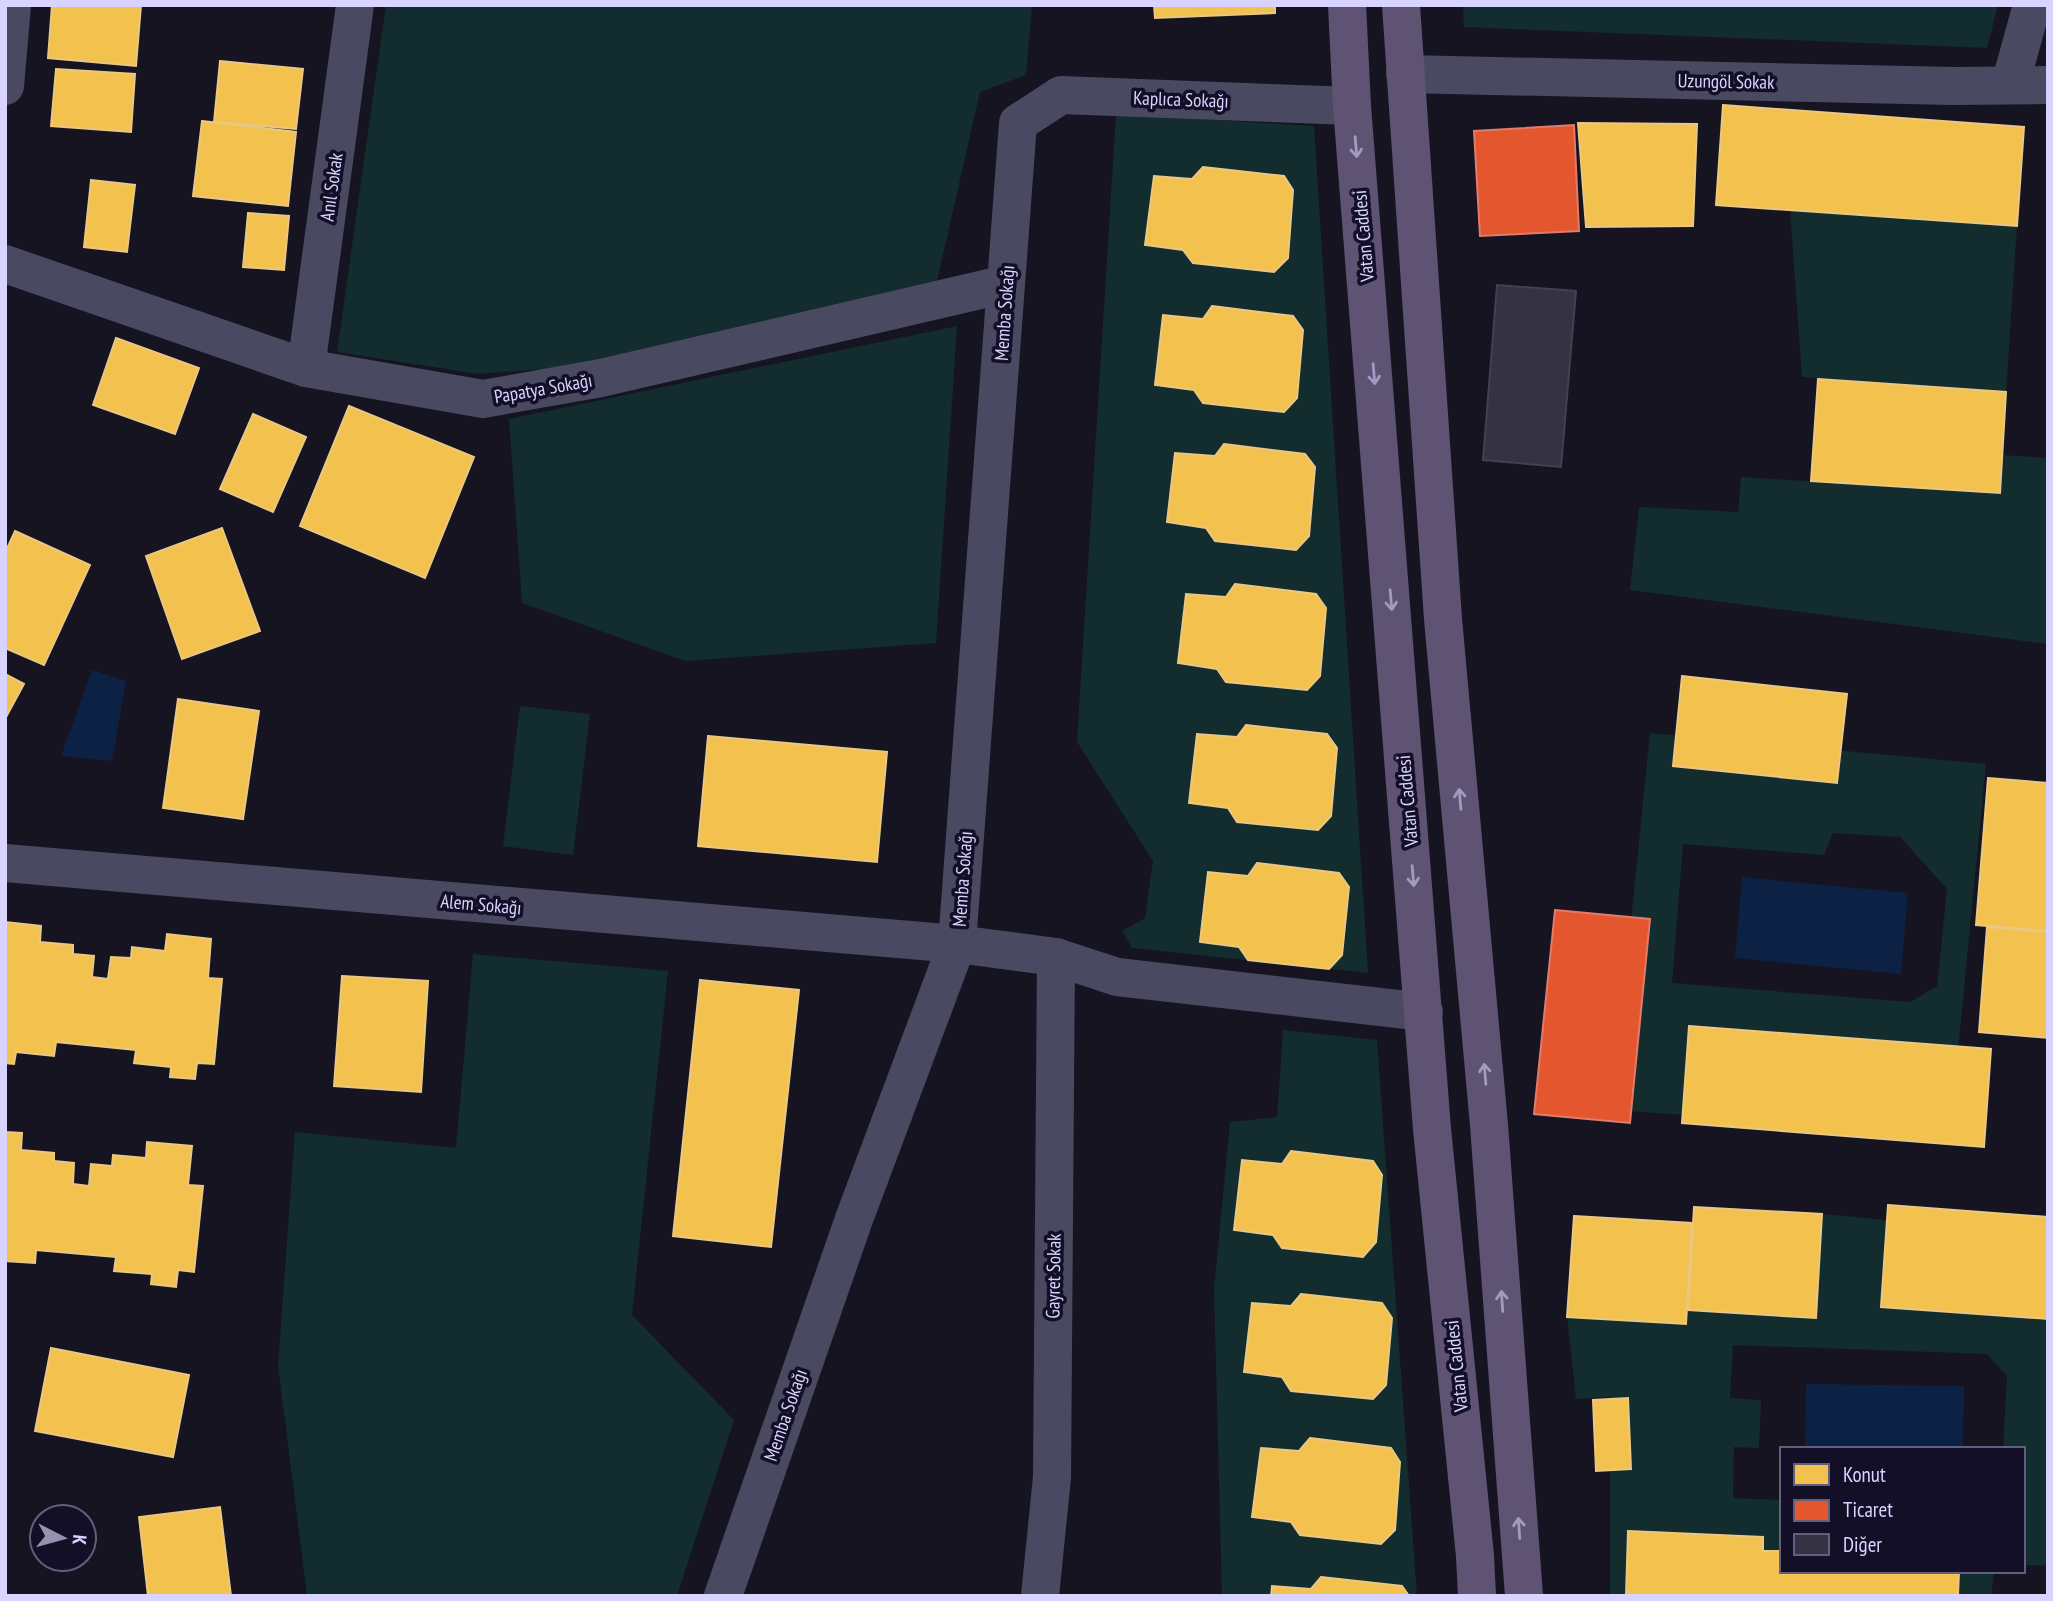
<svg xmlns="http://www.w3.org/2000/svg" width="2053" height="1601" font-family="'PT Sans Narrow',sans-serif">
	<style>
		.green { fill: #132c2d; fill-rule: evenodd }
		.water { fill: #0d2144 }
		.homes { fill: #f2c14e; stroke: #eac783; stroke-width: 2 }
		.shops { fill: #e4572e; stroke: #e17c6d; stroke-width: 2 }
		.building { fill: #343243; stroke: #433f54; stroke-width: 2 }
		.lines { fill: none; stroke-linecap: round; stroke-linejoin: round }
		.street { stroke: #4a4962; stroke-width: 38 }
		.primary { stroke: #5e5373; stroke-width: 38 }
		.oneway { stroke: #a29ac0 }
		.labels { text-anchor: middle; dominant-baseline: central; stroke-width: 7; stroke-linejoin: round; paint-order: stroke }
		.street-label { font-size: 19px; fill: #d9d4ff; stroke: #130f26 }
	</style>
	<rect width="100%" height="100%" fill="#161421"/>
	<!-- green -->
	<g class="green">
		<path d="M386,5h646l-6,70 -46,17 -43,189 -368,86 -91,7 -141,-22z"/>
		<path d="M1463,5h535l-11,43 -523,-21z"/>
		<path d="M1116,114l198,12 54,847 -236,-25 -10,-17 23,-13 8,-57 -76,-119z"/>
		<path d="M1790,210l227,16 -11,166 -204,-15z"/>
		<path d="M957,326l-21,317 -251,18 -163,-58 -13,-184z"/>
		<path d="M2002,455l46,3v186l-418,-54 9,-83 99,5 3,-35 258,16z"/>
		<path d="M520,706l70,8 -17,141 -70,-9z"/>
		<path d="M1650,733l336,31 -36,369 -338,-23zM1833,833l67,4 47,52 -10,97 -27,16 -238,-19 11,-139 141,11z"/>
		<path d="M473,954l195,17 -36,344 102,105 -57,176h-370l-29,-231 17,-233 161,16z"/>
		<path d="M1283,1030l94,10 40,556h-195l-8,-307 16,-167 47,-5z"/>
		<path d="M1822,1214l65,6 -6,87 167,8v251l-25,-1v-116h-20l4,-73 -20,-22 -254,-9 -3,53 31,2 -2,48 -25,-1 -1,51 49,2v51h-19v-14l-135,-6 -2,65h-16v-199l-34,2 -9,-82 118,7 2,-13 128,7z"/>
		<path d="M1959,1571h35l-3,25h-33z"/>
	</g>
	<!-- water -->
	<g class="water">
		<path d="M92,670l34,11 -14,80 -51,-5z"/>
		<path d="M1742,877l166,16 -7,81 -166,-16z"/>
		<path d="M1806,1384l158,2 -1,63h-158z"/>
	</g>
	<!-- homes -->
	<g class="homes">
		<path d="M52,5h89l-5,61 -88,-8z"/>
		<path d="M1154,5h121v8l-120,5z"/>
		<path d="M220,61l83,8 -7,60 -82,-7z"/>
		<path d="M56,69l79,5 -4,58 -80,-6z"/>
		<path d="M1723,105l301,22 -7,99 -301,-21z"/>
		<path d="M202,121l94,11 -8,74 -95,-10z"/>
		<path d="M1578,123l119,1 -4,102 -107,1z"/>
		<path d="M1203,167l81,9 9,14 -5,68 -14,14 -81,-9 -10,-13 -38,-5 9,-69 38,3z"/>
		<path d="M91,180l44,5 -8,67 -43,-5z"/>
		<path d="M248,213l41,3 -5,54 -41,-3z"/>
		<path d="M1212,306l81,10 10,14 -6,68 -13,14 -81,-9 -9,-13 -39,-5 8,-70 40,4z"/>
		<path d="M116,338l83,30 -24,66 -82,-29z"/>
		<path d="M1818,379l188,13 -6,101 -189,-12z"/>
		<path d="M349,406l125,51 -49,121 -125,-52z"/>
		<path d="M253,414l53,23 -33,75 -53,-23z"/>
		<path d="M1224,444l81,10 10,13 -6,69 -13,14 -81,-9 -9,-13 -39,-6 8,-69 40,3z"/>
		<path d="M222,528l38,103 -78,28 -36,-103z"/>
		<path d="M15,531l75,34 -46,100 -39,-17v-95z"/>
		<path d="M1235,584l81,10 10,14 -6,68 -13,14 -81,-8 -9,-13 -39,-6 8,-69 40,3z"/>
		<path d="M5,674l19,10 -19,35z"/>
		<path d="M1682,676l165,18 -10,89 -164,-17z"/>
		<path d="M178,699l81,12 -16,108 -80,-11z"/>
		<path d="M1246,725l81,9 10,14 -6,68 -13,14 -81,-8 -9,-14 -39,-5 8,-69 40,3z"/>
		<path d="M708,736l179,16 -10,110 -179,-16z"/>
		<path d="M1988,778l60,5v148l-72,-6z"/>
		<path d="M1257,863l82,10 10,14 -7,68 -13,14 -81,-9 -9,-13 -39,-5 8,-70 40,4z"/>
		<path d="M5,922l36,4 -1,16 33,3v9l21,2 -2,21 16,2 3,-22 20,1 1,-11 33,4 2,-17 44,5 -3,39 14,1 -8,85 -17,-1 -2,16 -25,-2 1,-10 -37,-4 2,-13 -80,-8 -2,14 -38,-4 -2,12 -9,-1z"/>
		<path d="M1987,927l61,5v106l-69,-6z"/>
		<path d="M342,976l86,5 -7,111 -87,-6z"/>
		<path d="M700,980l99,10 -28,257 -98,-11z"/>
		<path d="M1689,1026l302,23 -7,98 -302,-24z"/>
		<path d="M5,1132l17,1 -1,17 33,3v8l20,2 -1,21 16,2 2,-22 21,2 1,-11 33,3 1,-16 45,4 -4,39 15,1 -9,86 -16,-2 -2,17 -25,-3 1,-10 -38,-3 2,-14 -80,-7 -1,13 -30,-2z"/>
		<path d="M1291,1151l82,10 9,14 -6,67 -13,15 -81,-9 -9,-13 -39,-5 8,-70 40,4z"/>
		<path d="M1888,1205l160,12v102l-167,-12z"/>
		<path d="M1694,1207l128,7 -6,104 -128,-8z"/>
		<path d="M1574,1216l118,7 -6,101 -119,-7z"/>
		<path d="M1301,1294l81,9 10,15 -6,67 -13,14 -82,-8 -9,-14 -38,-5 8,-69 39,3z"/>
		<path d="M51,1348l138,27 -16,82 -138,-26z"/>
		<path d="M1628,1398l3,71 -35,2 -3,-71z"/>
		<path d="M1310,1438l81,10 9,14 -5,68 -14,14 -81,-9 -9,-13 -39,-5 9,-69 38,3z"/>
		<path d="M220,1507l11,89h-83l-9,-79z"/>
		<path d="M1628,1531l135,6v14h19v20h177l-1,25h-332z"/>
		<path d="M1321,1577l81,9 7,10h-138l1,-10 39,3z"/>
	</g>
	<!-- shops -->
	<g class="shops">
		<path d="M1574,125l5,106 -99,5 -6,-105z"/>
		<path d="M1555,910l95,9 -20,204 -96,-9z"/>
	</g>
	<!-- building -->
	<path class="building" d="M1497,285l79,6 -15,176 -78,-7z"/>
	<g class="lines">
		<!-- street -->
		<g class="street">
			<path d="M1405,74l548,12 95,-1"/>
			<path d="M2010,85l22,-80"/>
			<path d="M5,86l7,-81"/>
			<path d="M5,264l301,104 177,31 118,-21 405,-94"/>
			<path d="M306,368l49,-363"/>
			<path d="M5,863l952,81 99,13 61,20 307,35"/>
			<path d="M723,1596l131,-377 103,-275 61,-821 43,-28 291,11"/>
			<path d="M1040,1596l12,-119 4,-520"/>
		</g>
		<!-- primary -->
		<g class="primary">
			<path d="M1347,5l5,101 80,1023 43,427 2,40"/>
			<path d="M1401,5l42,614 46,506 35,471"/>
		</g>
	</g>
	<!-- one-way arrows -->
	<defs><path id="oneway-shaft" d="M-6 0H5M1.5-3L5.5 0L1.5 3" fill="none" stroke-width="1.6" stroke-linecap="round" stroke-linejoin="round" transform="scale(1.75)"/></defs>
	<g class="oneway">
		<use href="#oneway-shaft" transform="translate(1356 147) rotate(85)"/>
		<use href="#oneway-shaft" transform="translate(1374 374) rotate(85)"/>
		<use href="#oneway-shaft" transform="translate(1391 600) rotate(85)"/>
		<use href="#oneway-shaft" transform="translate(1460 799) rotate(-95)"/>
		<use href="#oneway-shaft" transform="translate(1413 876) rotate(85)"/>
		<use href="#oneway-shaft" transform="translate(1485 1074) rotate(-95)"/>
		<use href="#oneway-shaft" transform="translate(1502 1301) rotate(-94)"/>
		<use href="#oneway-shaft" transform="translate(1519 1528) rotate(-94)"/>
	</g>
	<g class="labels">
		<!-- street labels -->
		<g class="street-label">
			<text transform="translate(1726 81) rotate(1)">Uzungöl Sokak</text>
			<text transform="translate(1181 99) rotate(2)">Kaplıca Sokağı</text>
			<text transform="translate(331 187) rotate(-82)">Anıl Sokak</text>
			<text transform="translate(1363 236) rotate(-95)">Vatan Caddesi</text>
			<text transform="translate(1004 313) rotate(-86)">Memba Sokağı</text>
			<text transform="translate(543 388) rotate(-10)">Papatya Sokağı</text>
			<text transform="translate(1407 801) rotate(-95)">Vatan Caddesi</text>
			<text transform="translate(962 879) rotate(-86)">Memba Sokağı</text>
			<text transform="translate(481 904) rotate(5)">Alem Sokağı</text>
			<text transform="translate(1053 1276) rotate(-89)">Gayret Sokak</text>
			<text transform="translate(1456 1366) rotate(-96)">Vatan Caddesi</text>
			<text transform="translate(785 1415) rotate(-71)">Memba Sokağı</text>
		</g>
	</g>
	<!-- border -->
	<rect width="2053" height="1601" fill="none" stroke="#d9d4ff" stroke-width="14"/>
	<!-- legend -->
	<rect x="1780" y="1447" width="245" height="126" fill="#130f26" stroke="#625e7d" stroke-width="2"/>
	<rect x="1794" y="1464" width="35" height="21" fill="#f2c14e" stroke="#625e7d" stroke-width="2"/>
	<text x="1843" y="1482" font-size="21" fill="#d9d4ff">Konut</text>
	<rect x="1794" y="1500" width="35" height="21" fill="#e4572e" stroke="#625e7d" stroke-width="2"/>
	<text x="1843" y="1517" font-size="21" fill="#d9d4ff">Ticaret</text>
	<rect x="1794" y="1534" width="35" height="21" fill="#343243" stroke="#625e7d" stroke-width="2"/>
	<text x="1843" y="1552" font-size="21" fill="#d9d4ff">Diğer</text>
	<!-- north arrow -->
	<g transform="translate(63 1538) rotate(96)"><circle r="33" fill="#130f26" stroke="#625e7d" stroke-width="2"/>
	<path d="M0-5L12 26L0 18L-12 26Z" fill="#9591b1"/>
	<text y="-10" font-size="19" font-weight="bold" text-anchor="middle" fill="#d9d4ff">K</text>
	</g>
</svg>
